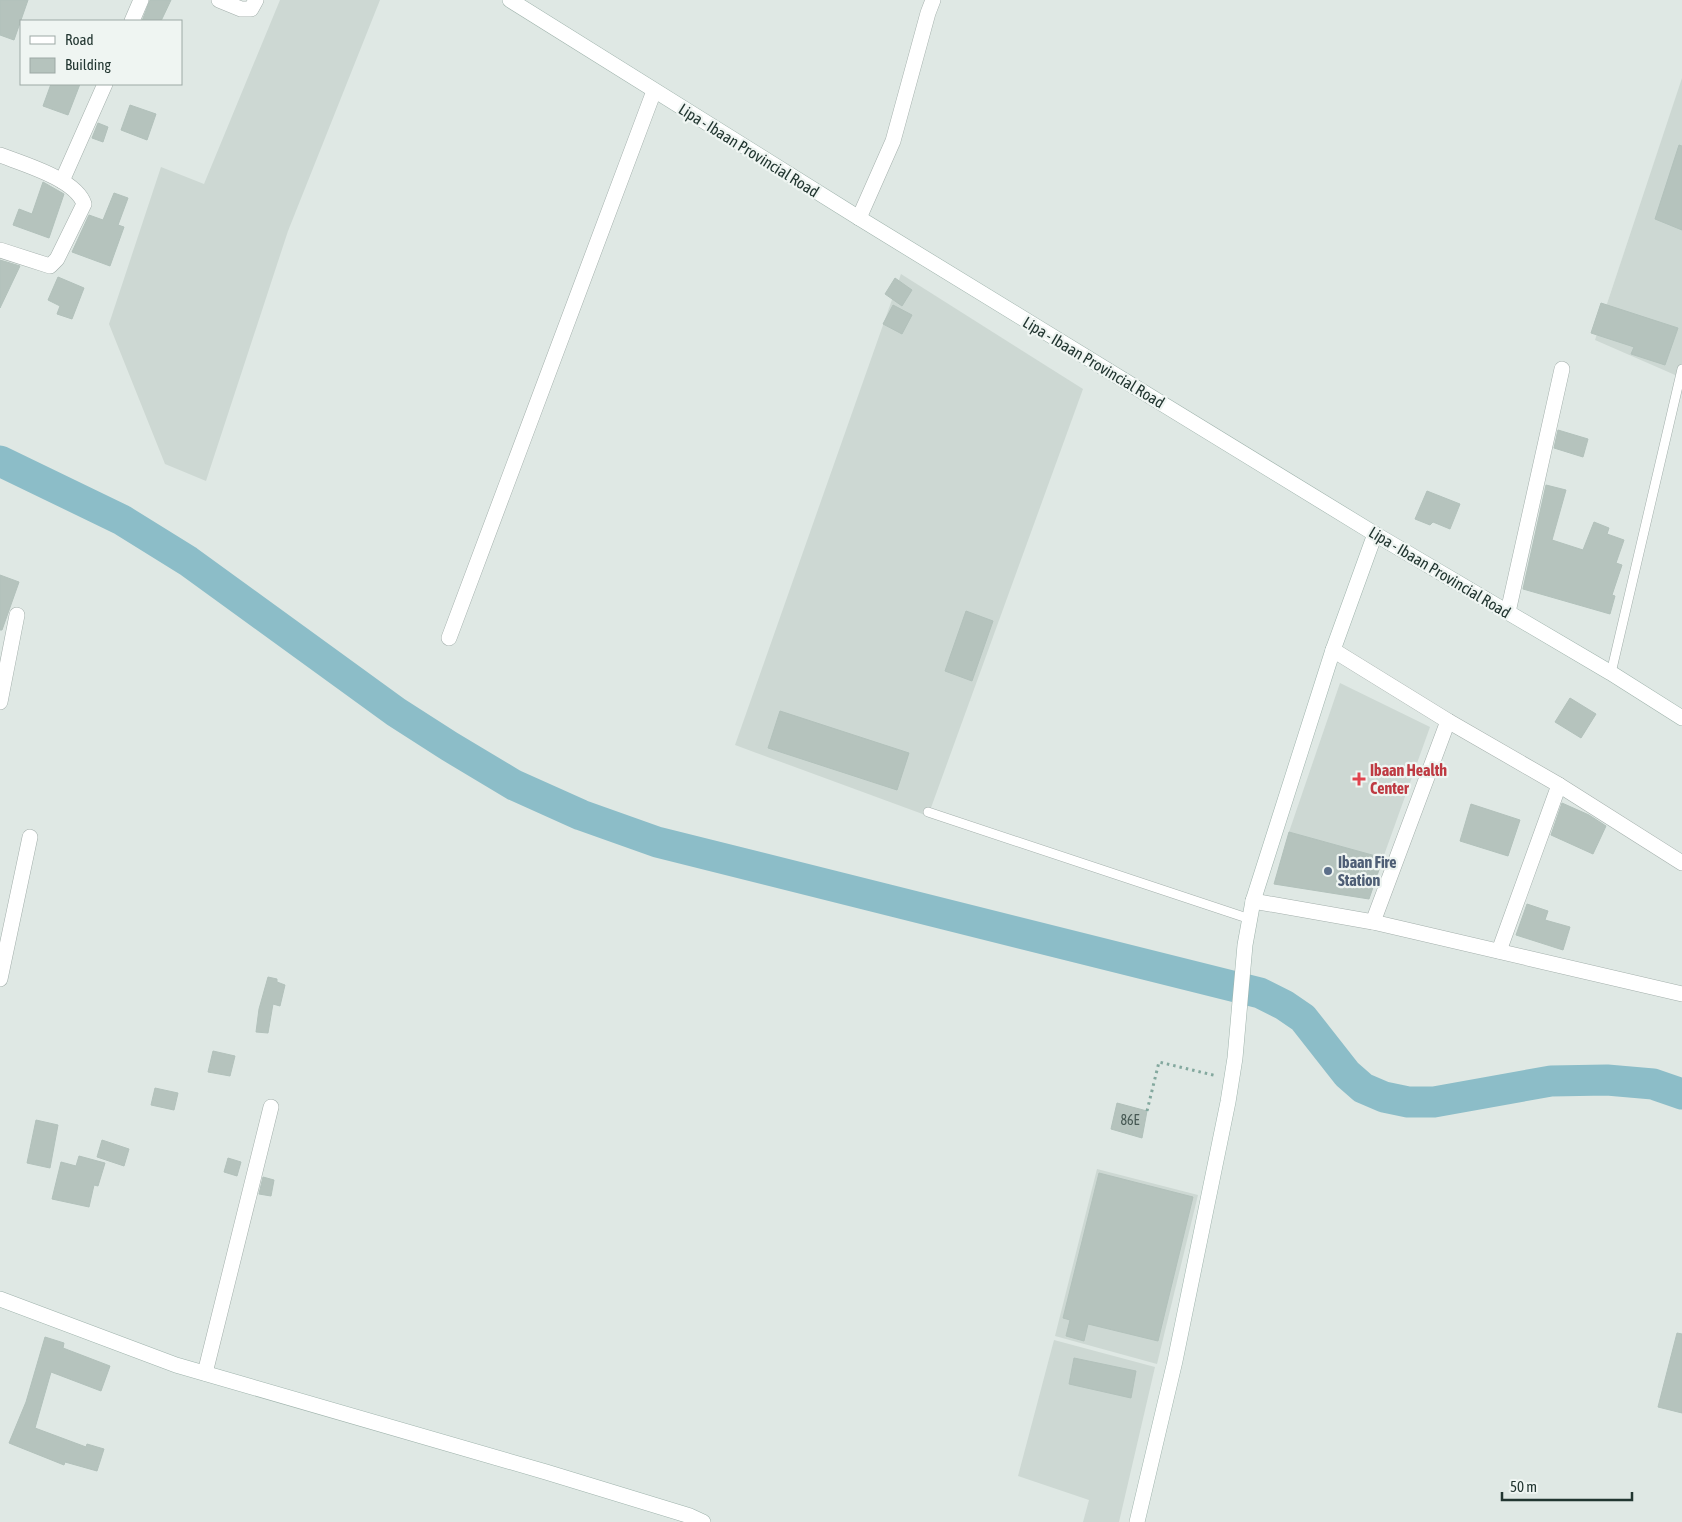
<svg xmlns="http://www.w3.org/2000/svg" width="1682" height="1522" font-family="'Asap Condensed',sans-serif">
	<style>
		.built { fill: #cdd8d3 }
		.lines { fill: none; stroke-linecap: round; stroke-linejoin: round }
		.river { stroke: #8cbdc8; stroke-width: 31 }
		.building { fill: #b5c3bd; stroke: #b2c1bb }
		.lane-casing { stroke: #a3afab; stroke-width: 10 }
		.street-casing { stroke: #a3afab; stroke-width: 16 }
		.secondary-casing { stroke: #9fb3ac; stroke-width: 16 }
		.path { stroke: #83a89e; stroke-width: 3; stroke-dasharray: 2.5 4; stroke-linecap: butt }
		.lane { stroke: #fff; stroke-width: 9 }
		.street { stroke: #fff; stroke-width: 15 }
		.secondary { stroke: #fff; stroke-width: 15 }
		.health-dot { fill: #e0444e; stroke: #eff5f2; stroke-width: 2 }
		.service-dot { fill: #5c6f8a; stroke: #eff5f2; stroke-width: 2 }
		.labels { text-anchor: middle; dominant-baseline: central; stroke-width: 4.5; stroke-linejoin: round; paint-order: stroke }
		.number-label { font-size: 14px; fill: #475954 }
		.street-label { font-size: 16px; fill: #223631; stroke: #eff5f2 }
		.health-label { font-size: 16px; font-weight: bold; fill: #be3a42; stroke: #eff5f2; text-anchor: start }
		.service-label { font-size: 16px; font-weight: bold; fill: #4e5e75; stroke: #eff5f2; text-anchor: start }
	</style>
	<rect width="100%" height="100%" fill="#dfe8e4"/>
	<!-- built -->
	<g class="built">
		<path d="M280,0h100l-92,231 -82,250 -41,-17 -56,-140 52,-157 43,17z"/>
		<path d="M1682,78v300l-87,-38z"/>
		<path d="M901,274l182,115 -155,427 -193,-71z"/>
		<path d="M1340,683l90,44 -47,131 -94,-26z"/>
		<path d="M1097,1169l101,26 -41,169 -102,-28z"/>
		<path d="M1054,1340l101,27 -36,155h-36l6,-22 -71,-24z"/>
	</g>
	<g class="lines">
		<!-- river -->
		<path class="river" d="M0,461l122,59 66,41 208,151 53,34 65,39 67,30 76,27 603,151 24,12 19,13 44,56 16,14 21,9 24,5h26l117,-21 56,-1 46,4 29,10"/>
	</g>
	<!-- building -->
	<g class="building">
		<path d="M0,0h28l-14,40 -14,-5z"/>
		<path d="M150,0h21l-10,21h-19z"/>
		<path d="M51,84h29l-12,31 -25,-9z"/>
		<path d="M130,105l26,9 -9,26 -26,-10z"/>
		<path d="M98,123l10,4 -5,15 -11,-4z"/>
		<path d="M1679,145l3,1v84l-27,-11z"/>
		<path d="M43,182l21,12 -15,44 -36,-13 6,-16 13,5z"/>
		<path d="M114,193l14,5 -10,27 6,2 -14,39 -38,-14 17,-37 14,5z"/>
		<path d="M0,260l20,6 -20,42z"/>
		<path d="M58,277l26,11 -12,31 -15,-5 3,-8 -12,-6z"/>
		<path d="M895,278l17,12 -10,16 -17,-12z"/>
		<path d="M1601,303l77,25 -13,37 -34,-11 3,-7 -43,-14z"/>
		<path d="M893,305l19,10 -10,19 -19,-10z"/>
		<path d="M1558,430l30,9 -5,18 -29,-9z"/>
		<path d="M1546,485l20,5 -14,50 31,10 11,-28 15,6 -2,6 17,6 -8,23 6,2 -10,30 3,1 -5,18 -87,-25z"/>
		<path d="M1427,491l33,13 -10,25 -17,-7 -3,3 -15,-6z"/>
		<path d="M0,575l19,7 -17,48h-2z"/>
		<path d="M966,611l27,10 -21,60 -27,-10z"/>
		<path d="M1570,698l26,16 -15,24 -26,-16z"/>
		<path d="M780,711l129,42 -12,37 -129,-42z"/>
		<path d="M1562,803l27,12 17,11 -13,28 -42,-19z"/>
		<path d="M1471,804l49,16 -12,36 -48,-15z"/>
		<path d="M1289,832l94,26 -14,41 -95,-15z"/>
		<path d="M1527,904l21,7 -3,9 25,7 -7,23 -47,-15z"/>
		<path d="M268,977l9,2v3l8,3 -5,21 -7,-2 -5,29 -12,-1 3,-23z"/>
		<path d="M213,1051l22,5 -5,20 -22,-4z"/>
		<path d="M155,1088l23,5 -4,17 -23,-5z"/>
		<path d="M1117,1103l30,8 -5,27 -31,-9z"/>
		<path d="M36,1120l22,5 -8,43 -23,-5z"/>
		<path d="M102,1140l27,9 -5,17 -27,-9z"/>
		<path d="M79,1156l26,7 -7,23 -4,-1 -5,22 -37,-8 9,-37 15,4z"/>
		<path d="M228,1158l13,4 -4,14 -13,-4z"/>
		<path d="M1099,1173l94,24 -35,144 -70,-17 -4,17 -18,-5 4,-16 -7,-2z"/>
		<path d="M263,1177l11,3 -3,16 -12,-2z"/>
		<path d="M1677,1333l5,1v79l-24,-6z"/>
		<path d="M45,1337l19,6 -1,5 47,18 -9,25 -50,-19 -16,56 51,19 1,-3 17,5 -7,22 -32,-9 -1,3 -55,-22 17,-41z"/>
		<path d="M1074,1358l62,13 -5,27 -62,-14z"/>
	</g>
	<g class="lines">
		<!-- lane casing -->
		<g class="lane-casing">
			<g id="lane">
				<path d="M1611,673l71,-304"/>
				<path d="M928,812l322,107"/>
			</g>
		</g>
		<!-- street casing -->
		<g class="street-casing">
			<g id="street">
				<path d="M219,0l22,9h10l5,-9"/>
				<path d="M132,21l9,-21"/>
				<path d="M0,155c23,9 76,24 84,49l-27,55 -7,7 -50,-16"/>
				<path d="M62,181l43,-97"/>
				<path d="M859,218l34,-77 35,-128 5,-13"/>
				<path d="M1508,612l54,-243"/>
				<path d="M449,638l205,-547"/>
				<path d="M1333,650l115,71 111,64 123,78"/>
				<path d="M0,702l17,-87"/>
				<path d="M1253,901l120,21 309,72"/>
				<path d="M1373,922l75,-201"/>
				<path d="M1499,951l60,-166"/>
				<path d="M0,979l30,-142"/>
				<path d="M205,1373l66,-266"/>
			</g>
		</g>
		<!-- secondary casing -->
		<g class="secondary-casing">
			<g id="secondary">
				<path d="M510,0l349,218 516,316 236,139 71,45"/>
				<path d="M0,1299l176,66 370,107 144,44 13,6"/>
				<path d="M1137,1522l38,-161 53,-259 7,-44 10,-113 8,-44 80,-251 42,-116"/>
			</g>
		</g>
		<!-- path -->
		<path class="path" d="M1147,1111l12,-49 58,14"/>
		<!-- lane -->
		<use href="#lane" class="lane"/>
		<!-- street -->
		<use href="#street" class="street"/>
		<!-- secondary -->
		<use href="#secondary" class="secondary"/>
	</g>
	<!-- markers -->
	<path class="health-dot" d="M1356.5 771.5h5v5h5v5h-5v5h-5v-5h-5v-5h5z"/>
	<circle class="service-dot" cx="1328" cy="871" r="5"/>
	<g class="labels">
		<!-- number labels -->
		<g class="number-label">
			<text x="1130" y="1120">86E</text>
		</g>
		<!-- street labels -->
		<g class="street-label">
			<text transform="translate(749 150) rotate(32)">Lipa - Ibaan Provincial Road</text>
			<text transform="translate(1094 362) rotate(31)">Lipa - Ibaan Provincial Road</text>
			<text transform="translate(1440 572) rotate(31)">Lipa - Ibaan Provincial Road</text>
		</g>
		<!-- health labels -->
		<g class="health-label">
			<text x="1370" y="770">Ibaan Health<tspan x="1370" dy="18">Center</tspan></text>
		</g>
		<!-- service labels -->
		<g class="service-label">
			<text x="1338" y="862">Ibaan Fire<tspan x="1338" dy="18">Station</tspan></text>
		</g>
	</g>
	<!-- legend -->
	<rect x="20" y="20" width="162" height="65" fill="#eff5f2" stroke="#9da9a5"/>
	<rect x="30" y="36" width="25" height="8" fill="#ffffff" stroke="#9da9a5"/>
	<text x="65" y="45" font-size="15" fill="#223631">Road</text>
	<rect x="30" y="58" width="25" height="15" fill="#b5c3bd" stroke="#9da9a5"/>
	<text x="65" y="70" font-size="15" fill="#223631">Building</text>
	<!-- scale -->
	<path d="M1502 1492v8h130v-8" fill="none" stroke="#223631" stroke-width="2.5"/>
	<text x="1510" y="1492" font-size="15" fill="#223631" stroke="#eff5f2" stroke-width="4" paint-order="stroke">50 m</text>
</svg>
